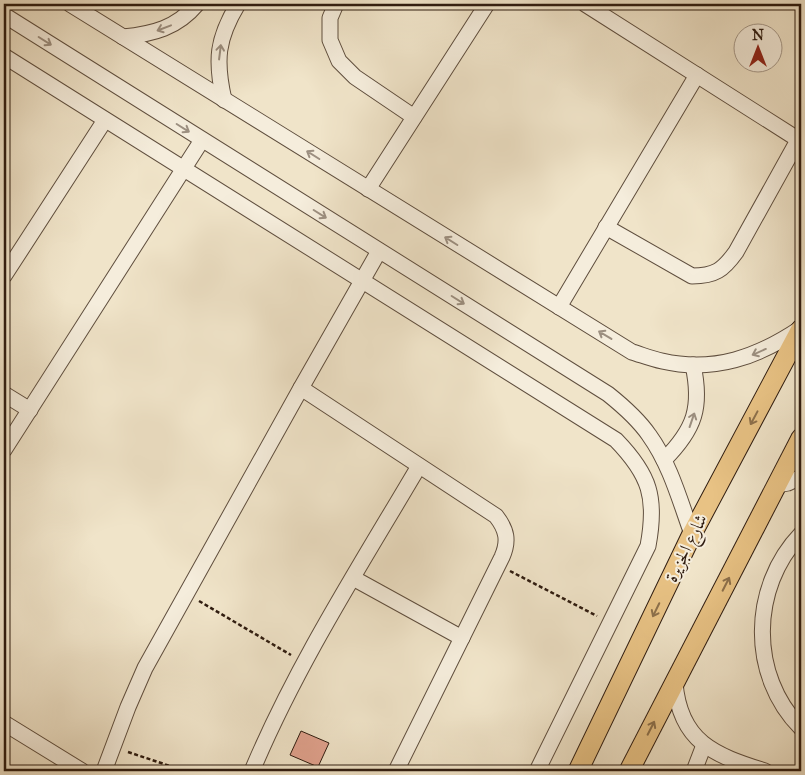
<svg xmlns="http://www.w3.org/2000/svg" width="805" height="775" font-family="'IM FELL Great Primer',Amiri,serif">
	<style>
		.building { fill: #e2a38f; stroke: #2f1c10 }
		.lines { fill: none; stroke-linecap: round; stroke-linejoin: round }
		.minor-casing { stroke: #5f4e3e; stroke-width: 17 }
		.major-casing { stroke: #2f1c10; stroke-width: 21 }
		.path { stroke: #2f1c10; stroke-width: 2.5; stroke-dasharray: 4 2.5; stroke-linecap: butt }
		.minor { stroke: #f5eddc; stroke-width: 15 }
		.major { stroke: #e8c284; stroke-width: 19 }
		.oneway { stroke: #9c8f80 }
		.oneway2 { stroke: #8c6f4a }
		.labels { text-anchor: middle; dominant-baseline: central; stroke-width: 4; stroke-linejoin: round; paint-order: stroke }
		.street-label { font-size: 18px; fill: #2f1c10; stroke: #f5eddc }
	</style>
	<rect width="100%" height="100%" fill="#f0e4c9"/>
	<filter id="stains"><feTurbulence type="fractalNoise" baseFrequency=".004" numOctaves="4"/><feColorMatrix values="0 0 0 0 .2 0 0 0 0 .09 0 0 0 0 .02 0 0 0 .5 -.17"/></filter>
	<radialGradient id="worn" r=".72"><stop offset=".6" stop-color="#630" stop-opacity="0"/><stop offset="1" stop-color="#630" stop-opacity=".3"/></radialGradient>
	<!-- building -->
	<path class="building" d="M301,731l28,12 -11,24 -28,-12z"/>
	<g class="lines">
		<!-- minor casing -->
		<g class="minor-casing">
			<g id="minor">
				<path d="M70,4l562,348c10,3 20,7 30,9 52,12 96,-4 139,-33"/>
				<path d="M336,4l-6,14v22l9,21 16,16 59,40"/>
				<path d="M585,4l214,136"/>
				<path d="M4,15l604,379c15,12 30,25 41,41 21,29 31,66 43,99"/>
				<path d="M123,37c30,-3 54,-9 74,-33"/>
				<path d="M4,56l612,384c34,35 41,58 32,106l-111,225"/>
				<path d="M224,100c-9,-40 -7,-61 14,-96"/>
				<path d="M368,189l119,-185"/>
				<path d="M606,227l86,49c23,0 31,-6 44,-24l65,-117"/>
				<path d="M4,276l101,-156"/>
				<path d="M559,307l138,-232"/>
				<path d="M301,388l195,128c11,14 13,25 6,41l-106,214"/>
				<path d="M4,394l26,16"/>
				<path d="M4,450l198,-310"/>
				<path d="M664,460c31,-31 38,-53 29,-95"/>
				<path d="M777,485l11,-2 13,-6"/>
				<path d="M801,534c-51,53 -52,142 0,194"/>
				<path d="M353,578l109,60"/>
				<path d="M675,683c5,59 39,72 90,88"/>
				<path d="M4,723l78,48"/>
				<path d="M104,771l24,-64 17,-39 156,-280 78,-137"/>
				<path d="M252,771c45,-107 108,-205 167,-305"/>
				<path d="M694,771l10,-26"/>
			</g>
		</g>
		<!-- major casing -->
		<g class="major-casing">
			<g id="major">
				<path d="M578,771l114,-237 109,-205"/>
				<path d="M629,771l172,-333"/>
			</g>
		</g>
		<!-- path -->
		<g class="path">
			<path d="M510,571l87,45"/>
			<path d="M199,601l92,54"/>
			<path d="M128,752l57,19"/>
		</g>
		<!-- minor -->
		<use href="#minor" class="minor"/>
		<!-- major -->
		<use href="#major" class="major"/>
	</g>
	<!-- one-way arrows -->
	<defs><path id="oneway-shaft" d="M-6 0H5M1.5-3L5.5 0L1.5 3" fill="none" stroke-width="1.6" stroke-linecap="round" stroke-linejoin="round" transform="scale(1.25)"/></defs>
	<g class="oneway">
		<use href="#oneway-shaft" transform="translate(164 28) rotate(159)"/>
		<use href="#oneway-shaft" transform="translate(45 41) rotate(32)"/>
		<use href="#oneway-shaft" transform="translate(220 52) rotate(-83)"/>
		<use href="#oneway-shaft" transform="translate(183 128) rotate(32)"/>
		<use href="#oneway-shaft" transform="translate(313 155) rotate(-148)"/>
		<use href="#oneway-shaft" transform="translate(320 214) rotate(32)"/>
		<use href="#oneway-shaft" transform="translate(451 241) rotate(-148)"/>
		<use href="#oneway-shaft" transform="translate(458 300) rotate(32)"/>
		<use href="#oneway-shaft" transform="translate(605 335) rotate(-149)"/>
		<use href="#oneway-shaft" transform="translate(759 352) rotate(156)"/>
		<use href="#oneway-shaft" transform="translate(692 420) rotate(-71)"/>
	</g>
	<g class="oneway2">
		<use href="#oneway-shaft" transform="translate(754 418) rotate(118)"/>
		<use href="#oneway-shaft" transform="translate(726 584) rotate(-63)"/>
		<use href="#oneway-shaft" transform="translate(656 610) rotate(116)"/>
		<use href="#oneway-shaft" transform="translate(651 728) rotate(-63)"/>
	</g>
	<g class="labels">
		<!-- street labels -->
		<g class="street-label">
			<text transform="translate(686 548) rotate(-64)">شارع الجزيرة</text>
		</g>
	</g>
	<!-- margin -->
	<rect width="805" height="775" fill="none" stroke="#f0e4c9" stroke-width="20"/>
	<rect x="5" y="5" width="795" height="765" fill="none" stroke="#2f1c10" stroke-width="2.5"/>
	<rect x="10" y="10" width="785" height="755" fill="none" stroke="#2f1c10"/>
	<!-- north arrow -->
	<g transform="translate(758 48)"><circle r="24" fill="#f5eddc" stroke="#a6998a"/>
	<path d="M0-4L9 19L0 12L-9 19Z" fill="#8f2418"/>
	<text y="-8" font-size="14" font-weight="bold" text-anchor="middle" fill="#2f1c10">N</text>
	</g>
	<rect width="100%" height="100%" filter="url(#stains)"/>
	<rect width="100%" height="100%" fill="url(#worn)"/>
</svg>
